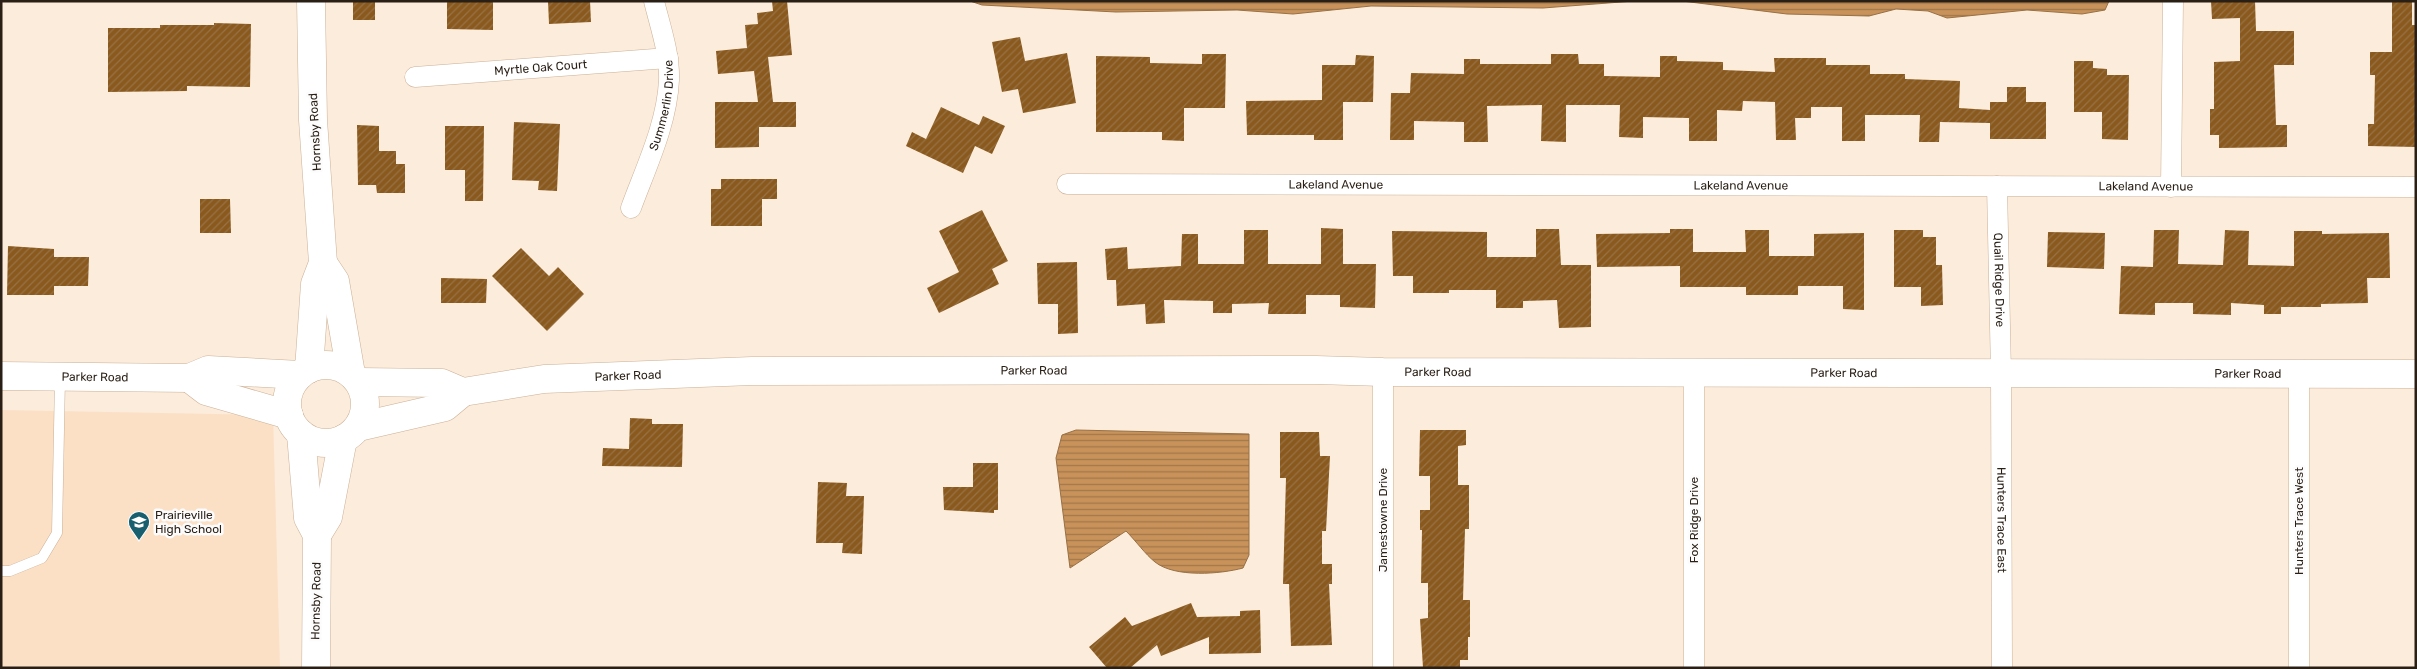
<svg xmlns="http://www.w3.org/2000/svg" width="2417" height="669" font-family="Rubik,sans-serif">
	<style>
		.built { fill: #fbe0c6 }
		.water { fill: url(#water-rules); stroke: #987045 }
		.building { fill: url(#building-hatch) }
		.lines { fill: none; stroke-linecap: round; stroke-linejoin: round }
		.lane-casing { stroke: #cbb096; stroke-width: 11 }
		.street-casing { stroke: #cbb096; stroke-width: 21 }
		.secondary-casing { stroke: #cbb096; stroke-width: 29 }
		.lane { stroke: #fff; stroke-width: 10 }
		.street { stroke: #fff; stroke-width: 20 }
		.secondary { stroke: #fff; stroke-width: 28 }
		.labels { text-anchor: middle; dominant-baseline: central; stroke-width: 5; stroke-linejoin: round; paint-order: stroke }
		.street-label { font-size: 12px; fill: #291f15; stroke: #fcfcfc }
		.poi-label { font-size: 12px; fill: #291f15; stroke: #fcfcfc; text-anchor: start }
	</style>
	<defs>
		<pattern id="water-rules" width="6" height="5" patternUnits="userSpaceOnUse" patternTransform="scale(1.25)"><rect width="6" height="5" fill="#c8925a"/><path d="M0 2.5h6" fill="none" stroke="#a27749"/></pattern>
		<pattern id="building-hatch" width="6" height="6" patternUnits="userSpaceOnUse" patternTransform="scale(1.25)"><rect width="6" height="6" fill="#8a591e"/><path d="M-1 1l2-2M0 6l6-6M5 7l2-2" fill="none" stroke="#977245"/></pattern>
	</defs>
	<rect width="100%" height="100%" fill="#fcecdb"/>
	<!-- built -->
	<path class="built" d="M1,410l272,5 7,253h-279z"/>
	<!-- water -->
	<g class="water">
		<path d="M970,1h664l-91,7 -172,-2 -78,8 -56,-4 -121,2 -134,-7z"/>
		<path d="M1682,1h427l-4,9 -23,4 -55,-4 -80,8 -19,-7 -32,-2 -27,7 -82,-2z"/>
		<path d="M1076,430l173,4v121l-6,13c-22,6 -68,10 -88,-6 -10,-8 -19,-21 -29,-31l-56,37 -14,-110 6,-23z"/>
	</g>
	<!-- building -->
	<g class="building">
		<rect x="353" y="1" width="22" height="19"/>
		<path d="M447,1h46v29l-46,-1z"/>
		<path d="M548,1h42l1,21 -42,2z"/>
		<path d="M772,1h15l5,54 -24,2 5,45h23v25h-37v20l-44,1v-46h43l-4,-31 -36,3 -2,-23 31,-3 -2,-23 13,-1 -1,-11 16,-2z"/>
		<path d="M2211,1h44l1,30h38v34h-20l2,60h11v22l-68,1v-13h-9v-26h4v-47l26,-1v-43l-28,1z"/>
		<path d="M2392,1h20v24h4v122l-48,-1v-22h6l1,-49h-5v-23h22z"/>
		<path d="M214,23l37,1 -1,63 -63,-1v5l-79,1v-64h52v-3h54z"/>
		<path d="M1020,37l5,24 42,-8 9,50 -53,10 -5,-24 -16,3 -10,-50z"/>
		<path d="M1202,54h24l-1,54h-41v33l-22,-1v-8h-66v-76l54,1v6l52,1z"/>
		<path d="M1551,54h27l1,10h25v12l56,1v-21h17v5l46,1v8l52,2 -1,-14h52v7h44v9h35v5l55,2 -1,27 31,2v-8h17v-15h19v15h20v37h-56v-16l-50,-1 -1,20h-20l1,-27h-55v26h-23v-34h-31v11h-16l1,22h-20l-1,-38 -32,-1 -1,10 -25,-1v31h-28v-23l-46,-1v21l-24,-1 1,-32h-54v37l-25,-1 1,-36 -55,1 1,36h-24v-20l-50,-1v19h-24l1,-47h19l1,-20 53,1v-15h16v5h71z"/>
		<path d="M1356,55l18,1 -1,46h-30v38h-29v-5h-67l-1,-34 76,-1v-35h33z"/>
		<path d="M2074,61h19v7l14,1v6h22l-1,65 -26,-1v-27h-28z"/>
		<path d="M941,107l38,18 4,-9 22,10 -13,28 -17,-8 -12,27 -57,-27 6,-14 14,7z"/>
		<path d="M514,122l46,2 -3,67 -19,-1 1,-9 -27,-1z"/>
		<path d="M357,125l22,1v25h17v13h9v29h-28l-1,-8h-18z"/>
		<path d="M445,126h39l-1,75h-18v-31h-20z"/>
		<path d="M721,179h56v20h-15v27h-51v-37h10z"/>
		<path d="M200,199h30l1,34h-31z"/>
		<path d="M982,210l26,51 -16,8 7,15 -60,29 -12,-25 32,-16 -20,-41z"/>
		<path d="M1321,228l22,1v35h33l-1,44 -35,-1v-12h-34v19h-38l1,-11 -37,1v9h-19v-12l-49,-1 1,23 -19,1 -1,-20 -28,2 -1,-26h-9l-2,-31 22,-2 1,22 53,-3 1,-32h16v30h46v-34h24v34h53z"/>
		<path d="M1536,229h23l2,36h30v62l-32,1 -2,-28 -34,1v7h-27v-18h-47v3h-36v-17h-20l-1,-45 95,1v25h49z"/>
		<path d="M1670,229h23v23h53l-1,-22h24v26h45v-22l50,-1v77l-21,-1v-23h-45v9h-52v-8h-66v-21l-83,1 -1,-33 74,-1z"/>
		<path d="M1894,230h29v7h13v28h6l1,40 -22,1v-19h-27z"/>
		<path d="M2154,230h25l-1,34 45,1 2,-35 24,1 -1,34 46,1v-35h28v3l67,-1 1,45h-23l1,25 -47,1v3h-40v7h-17v-9l-33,-2v12l-38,-1v-11h-38v12l-36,-1 2,-48 32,1z"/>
		<path d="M2048,232l57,1 -1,36 -57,-2z"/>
		<path d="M8,246l46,3v8h35l-1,29h-34v9h-47z"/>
		<path d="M521,248l28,28 9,-9 26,27 -37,37 -55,-55z"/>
		<path d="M1077,262l1,71 -20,1v-30h-20l-1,-41z"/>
		<path d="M441,278l46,1 -1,24h-45z"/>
		<path d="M630,418l22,1v5h31l-1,43 -80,-1 1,-18 26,1z"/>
		<path d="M1420,430h46v15l-8,1v39h11v44h-4l-2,71h7v37h-2v23h-8v8h-37l-3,-49 8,-1v-35h-7l1,-53h-2v-20h10v-34h-11z"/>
		<path d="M1280,432h39l1,24h10l-4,75h-4v33h10v20h-3l3,61 -41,1 -2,-62h-6l3,-106h-6z"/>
		<path d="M973,463h25v47h-4v3l-50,-3 -1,-23h30z"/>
		<path d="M818,482l29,1 -1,13h18l-2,58 -20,-1 1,-10h-27z"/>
		<path d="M1191,603l6,14 43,-1v-5l20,-1 1,43 -52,1v-17l-48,19 -4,-11 -27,23h-23l-18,-21 36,-30 7,9z"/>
	</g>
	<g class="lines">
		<!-- lane casing -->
		<g class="lane-casing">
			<path id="lane" d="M1,571h9l32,-13 15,-25 3,-155"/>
		</g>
		<!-- street casing -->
		<g class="street-casing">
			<g id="street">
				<path id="s1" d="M415,77l253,-19"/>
				<path id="s2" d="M1067,184l1349,3"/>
				<path id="s3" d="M1997,186l4,187 1,295"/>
				<path d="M2171,187l2,-186"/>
				<path id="s4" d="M631,208c15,-41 36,-84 38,-128 1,-26 -9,-54 -15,-79"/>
				<path d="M1383,668v-296"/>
				<path d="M1694,668v-295"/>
				<path d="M2299,668v-295"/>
			</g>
		</g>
		<!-- secondary casing -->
		<g class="secondary-casing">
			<g id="secondary">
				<path d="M323,263l12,18 16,93"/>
				<circle cx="326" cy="404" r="39"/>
				<path d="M309,369l6,-85 8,-21 -10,-143 -2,-119"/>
				<path id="s5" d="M1,376l188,2 19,-8 92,5"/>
				<path d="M189,378l17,13 83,24"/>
				<path id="s6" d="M359,382l83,1 21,9 81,-13 208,-8 564,-1 67,2 1033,2"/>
				<path d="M358,427l87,-20 18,-15"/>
				<path d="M301,434l7,84 9,17 -1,133"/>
				<path d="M317,535l11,-18 15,-78"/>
			</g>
		</g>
		<!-- lane -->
		<use href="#lane" class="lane"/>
		<!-- street -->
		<use href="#street" class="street"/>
		<!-- secondary -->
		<use href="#secondary" class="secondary"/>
	</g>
	<!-- icons -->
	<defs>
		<g id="school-pin" transform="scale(1.125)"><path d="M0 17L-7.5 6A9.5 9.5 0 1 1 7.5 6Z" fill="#175f6f" stroke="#fcfcfc"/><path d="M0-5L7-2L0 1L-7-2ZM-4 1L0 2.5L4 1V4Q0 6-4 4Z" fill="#fff"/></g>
	</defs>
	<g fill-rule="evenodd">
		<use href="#school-pin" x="139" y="522"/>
	</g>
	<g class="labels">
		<!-- street labels -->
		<g class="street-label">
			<text stroke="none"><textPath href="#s1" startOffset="126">Myrtle Oak Court</textPath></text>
			<text stroke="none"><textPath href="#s4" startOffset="108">Summerlin Drive</textPath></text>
			<text transform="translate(315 132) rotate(-93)">Hornsby Road</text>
			<text stroke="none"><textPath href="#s2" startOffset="269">Lakeland Avenue</textPath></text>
			<text stroke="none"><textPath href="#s2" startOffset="674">Lakeland Avenue</textPath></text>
			<text stroke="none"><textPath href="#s2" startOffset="1079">Lakeland Avenue</textPath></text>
			<text stroke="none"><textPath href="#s3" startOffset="94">Quail Ridge Drive</textPath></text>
			<text stroke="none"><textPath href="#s6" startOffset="678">Parker Road</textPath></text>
			<text stroke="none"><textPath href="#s6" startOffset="1082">Parker Road</textPath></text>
			<text stroke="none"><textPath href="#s6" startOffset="1488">Parker Road</textPath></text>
			<text stroke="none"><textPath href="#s6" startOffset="1892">Parker Road</textPath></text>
			<text stroke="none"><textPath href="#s6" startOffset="272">Parker Road</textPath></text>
			<text stroke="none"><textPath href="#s5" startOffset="94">Parker Road</textPath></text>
			<text transform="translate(1383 520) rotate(-90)">Jamestowne Drive</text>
			<text transform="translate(1694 520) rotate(-90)">Fox Ridge Drive</text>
			<text stroke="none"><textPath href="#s3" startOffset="334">Hunters Trace East</textPath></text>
			<text transform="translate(2299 521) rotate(-90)">Hunters Trace West</text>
			<text transform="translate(316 601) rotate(-89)">Hornsby Road</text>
		</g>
		<!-- poi labels -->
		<g class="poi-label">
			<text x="155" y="515">Prairieville<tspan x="155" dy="14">High School</tspan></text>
		</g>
	</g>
	<!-- border -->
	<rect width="2417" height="669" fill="none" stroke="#291f15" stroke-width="5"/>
</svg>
